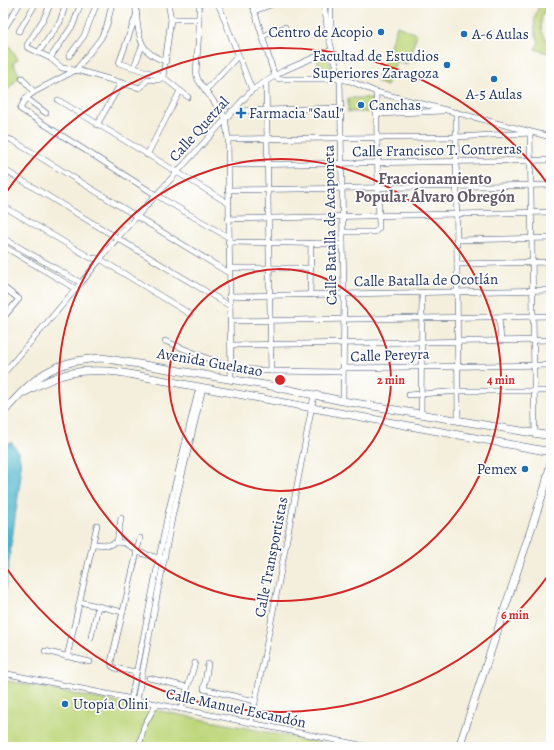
<svg xmlns="http://www.w3.org/2000/svg" width="554" height="750" font-family="Alegreya,serif">
	<style>
		.green { fill: #bed67a; stroke: #6c826c }
		.water { fill: #4eb6cc; stroke: #347295 }
		.lines { fill: none; stroke-linecap: round; stroke-linejoin: round }
		.street-casing { stroke: #3c4c71; stroke-width: 6 }
		.secondary-casing { stroke: #3c4c71; stroke-width: 8 }
		.street { stroke: #fff; stroke-width: 5 }
		.secondary { stroke: #fff; stroke-width: 7 }
		.ring { fill: none; stroke: #d62828; stroke-width: 2 }
		.poi-dot { fill: #1f6fb2; stroke: #fff; stroke-width: 1.5 }
		.labels { text-anchor: middle; dominant-baseline: central; stroke-width: 3.5; stroke-linejoin: round; paint-order: stroke }
		.poi-label { font-size: 15px; fill: #1b2f5e; stroke: #fff; text-anchor: start }
		.street-label { font-size: 15px; fill: #1b2f5e; stroke: #fff }
		.neighbourhood-label { font-size: 16px; font-weight: bold; fill: #635868; stroke: #fff }
		.centre { fill: #d62828; stroke: #fff; stroke-width: 2 }
		.ring-label { font-size: 12px; text-anchor: middle; font-weight: bold; fill: #d62828; stroke: #fff; stroke-width: 3.5; stroke-linejoin: round; paint-order: stroke }
	</style>
	<rect width="100%" height="100%" fill="#fff"/>
	<filter id="ink" filterUnits="userSpaceOnUse"><feTurbulence type="fractalNoise" baseFrequency=".025" numOctaves="2"/><feDisplacementMap in="SourceGraphic" scale="8" xChannelSelector="R" yChannelSelector="G"/><feConvolveMatrix kernelMatrix="1 2 1 2 8 2 1 2 1" color-interpolation-filters="sRGB"/></filter>
	<filter id="wash" filterUnits="userSpaceOnUse"><feTurbulence type="fractalNoise" baseFrequency=".012" numOctaves="4" result="noise"/><feDisplacementMap in="SourceGraphic" scale="16" xChannelSelector="R" yChannelSelector="G"/><feGaussianBlur stdDeviation="0.9" result="paint"/><feColorMatrix in="noise" values="0 0 0 0 0 0 0 0 0 0 0 0 0 0 0 0 0 1.4 0 .05"/><feComposite in="paint" operator="in"/></filter>
	<g filter="url(#wash)">
		<rect width="100%" height="100%" fill="#f4efdc"/>
		<!-- green -->
		<g class="green">
			<path d="M541,3h9c-12,13 -12,30 1,42v9l-16,-5 4,-7c-7,-13 -6,-27 2,-39z"/>
			<path d="M397,26l20,8 -10,30 -11,-3 -9,25 -10,-4z"/>
			<path d="M3,36l15,23 -5,4 7,13 -17,19z"/>
			<path d="M328,56l5,17 -11,3 -5,-16z"/>
			<rect x="348" y="98" width="26" height="14"/>
			<path d="M3,680l340,67h-340z"/>
		</g>
		<!-- water -->
		<path class="water" d="M3,443h9l5,7 3,9 1,16 -18,129z"/>
	</g>
	<g filter="url(#ink)">
		<g class="lines">
			<!-- street casing -->
			<g class="street-casing">
				<g id="street">
					<path d="M51,3l-7,15 -17,27v2l23,11 12,10 18,3 60,17"/>
					<path d="M112,3l-5,22 -6,13 -25,32 -42,22 -8,6 -6,11 136,86 72,42"/>
					<path d="M135,3c4,27 0,50 31,58"/>
					<path d="M199,3v27l-3,43 2,7 27,37 3,22 3,240"/>
					<path d="M218,3l34,87"/>
					<path d="M252,3l23,74 4,2h61l10,2 26,11 175,45"/>
					<path d="M324,3l4,32 12,44 4,215 -1,107"/>
					<path d="M254,11l22,-8"/>
					<path d="M137,13l-18,50 44,14 25,20"/>
					<path d="M171,19h28"/>
					<path d="M3,27l3,-1 14,-23"/>
					<path d="M19,31l17,-28"/>
					<path d="M263,36l22,-9"/>
					<path d="M330,42l1,-39"/>
					<path d="M38,53l22,-31 6,-19"/>
					<path d="M69,56l15,-20 13,-33"/>
					<path d="M50,58l23,-33 8,-22"/>
					<path d="M134,67l8,-21"/>
					<path d="M163,77l8,-58 -3,-16"/>
					<path d="M22,78l12,14"/>
					<path d="M266,81l5,290"/>
					<path d="M140,88l8,-9 10,1 5,-3"/>
					<path d="M205,91l33,-35"/>
					<path d="M26,98l20,15"/>
					<path d="M58,100l170,103"/>
					<path d="M231,111l110,-3"/>
					<path d="M456,112l2,308"/>
					<path d="M377,114l65,-3"/>
					<path d="M97,125l24,-42"/>
					<path d="M228,139l229,-2 73,-4 5,301"/>
					<path d="M3,141l3,-3 6,2 217,133"/>
					<path d="M147,155l33,-64"/>
					<path d="M228,165l323,-5"/>
					<path d="M3,169l227,137"/>
					<path d="M228,190l323,-5"/>
					<path d="M3,206l88,52 9,1 90,55"/>
					<path d="M228,219l323,-7"/>
					<path d="M343,232h32l4,-4 -3,-136"/>
					<path d="M3,238l78,45"/>
					<path d="M456,240l95,-2"/>
					<path d="M228,242l115,2"/>
					<path d="M3,246l73,43"/>
					<path d="M457,264l94,-2"/>
					<path d="M229,268h82"/>
					<path d="M3,287l16,12 -16,19"/>
					<path d="M310,295l1,-52"/>
					<path d="M229,296l322,-6"/>
					<path d="M499,317l2,24"/>
					<path d="M230,321l321,-5"/>
					<path d="M165,341l66,27 40,3 69,1 4,-4 207,-3"/>
					<path d="M231,345l320,-5"/>
					<path d="M3,374l78,-91 37,-46 134,-147 31,-19 48,-21"/>
					<path d="M409,395l50,-4h92"/>
					<path d="M421,414l1,-122"/>
					<path d="M117,542l7,1 11,6"/>
					<path d="M93,544l16,1 8,-3 4,-24"/>
					<path d="M137,552l25,7"/>
					<path d="M80,602l43,10"/>
					<path d="M91,637l7,-30"/>
					<path d="M45,651l45,11"/>
					<path d="M67,657l30,-132"/>
					<path d="M208,664l-4,25 51,12"/>
					<path d="M136,672l-21,-4 -3,-2 -1,-4 26,-110 -2,-3 3,-2 2,-9"/>
					<path d="M3,673l367,74"/>
					<path d="M149,678l38,9"/>
					<path d="M131,699l37,-186 31,-126"/>
					<path d="M137,700l36,-187 30,-125"/>
					<path d="M181,709l14,-46"/>
					<path d="M251,723l28,-142 35,-186"/>
					<path d="M139,747l5,-21 12,-22"/>
				</g>
			</g>
			<!-- secondary casing -->
			<g class="secondary-casing">
				<g id="secondary">
					<path d="M25,392c35,-19 53,-24 93,-20l433,80"/>
					<path d="M3,413c30,-36 51,-53 99,-55l169,28 72,15 208,35"/>
					<path d="M459,747l86,-260 6,-25"/>
				</g>
			</g>
			<!-- street -->
			<use href="#street" class="street"/>
			<!-- secondary -->
			<use href="#secondary" class="secondary"/>
		</g>
	</g>
	<!-- distance rings -->
	<g class="ring">
		<circle cx="280" cy="380" r="111"/>
		<circle cx="280" cy="380" r="221"/>
		<path d="M550 573A332 332 0 0 1 3 563M3 197A332 332 0 0 1 550 187"/>
	</g>
	<!-- markers -->
	<g class="poi-dot">
		<circle cx="381" cy="32" r="4"/>
		<circle cx="464" cy="34" r="4"/>
		<circle cx="447" cy="65" r="4"/>
		<circle cx="494" cy="79" r="4"/>
		<circle cx="361" cy="105" r="4"/>
		<path d="M239 107h4v4h4v4h-4v4h-4v-4h-4v-4h4z"/>
		<circle cx="525" cy="469" r="4"/>
		<circle cx="65" cy="704" r="4"/>
	</g>
	<g class="labels">
		<!-- poi labels -->
		<g class="poi-label">
			<text x="373" y="32" text-anchor="end">Centro de Acopio</text>
			<text x="472" y="34">A-6 Aulas</text>
			<text x="439" y="56" text-anchor="end">Facultad de Estudios<tspan x="439" dy="17">Superiores Zaragoza</tspan></text>
			<text x="494" y="94" text-anchor="middle">A-5 Aulas</text>
			<text x="369" y="105">Canchas</text>
			<text x="249" y="113">Farmacia "Saul"</text>
			<text x="517" y="469" text-anchor="end">Pemex</text>
			<text x="73" y="704">Utopía Olini</text>
		</g>
		<!-- street labels -->
		<g class="street-label">
			<text transform="translate(199 129) rotate(-48)">Calle Quetzal</text>
			<text transform="translate(437 150) rotate(-1)">Calle Francisco T. Contreras</text>
			<text transform="translate(330 225) rotate(-91)">Calle Batalla de Acaponeta</text>
			<text transform="translate(426 280) rotate(-1)">Calle Batalla de Ocotlán</text>
			<text transform="translate(390 355) rotate(-2)">Calle Pereyra</text>
			<text transform="translate(210 362) rotate(10)">Avenida Guelatao</text>
			<text transform="translate(271 557) rotate(-79)">Calle Transportistas</text>
			<text transform="translate(236 708) rotate(12)">Calle Manuel Escandón</text>
		</g>
		<!-- neighbourhood labels -->
		<g class="neighbourhood-label">
			<text x="435" y="179">Fraccionamiento<tspan x="435" dy="18">Popular Álvaro Obregón</tspan></text>
		</g>
	</g>
	<circle cx="280" cy="380" r="6" class="centre"/>
	<g class="ring-label">
		<text x="391" y="384">2 min</text>
		<text x="501" y="384">4 min</text>
		<text x="515" y="619">6 min</text>
	</g>
	<!-- margin -->
	<rect width="554" height="750" fill="none" stroke="#fff" stroke-width="16"/>
</svg>
